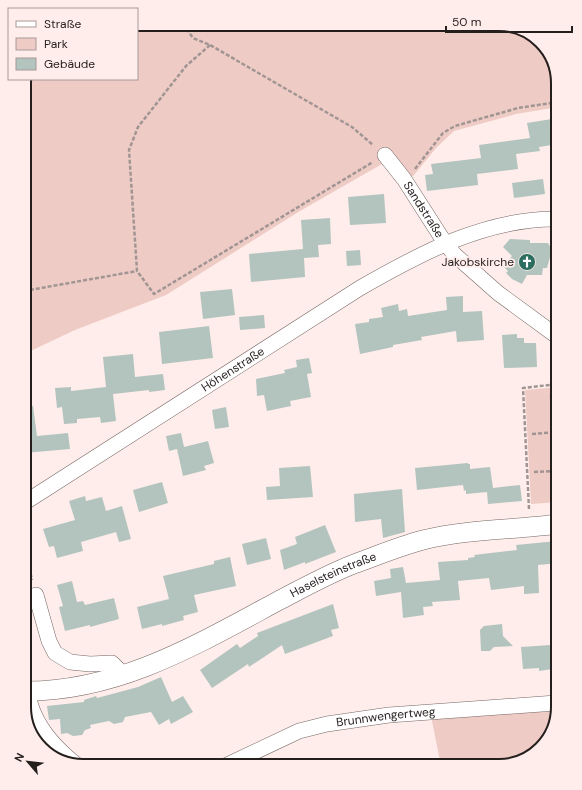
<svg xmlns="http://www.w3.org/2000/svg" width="582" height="790" font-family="'DM Sans',sans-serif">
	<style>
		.green { fill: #efcbc5 }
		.building { fill: #b3c4bf }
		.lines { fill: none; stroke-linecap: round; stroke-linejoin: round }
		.minor-casing { stroke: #756664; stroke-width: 16 }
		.tertiary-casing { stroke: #756664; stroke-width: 20 }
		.path { stroke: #a19593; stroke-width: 2.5; stroke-dasharray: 4 2; stroke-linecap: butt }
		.minor { stroke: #fff; stroke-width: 15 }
		.tertiary { stroke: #fff; stroke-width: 19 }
		.labels { text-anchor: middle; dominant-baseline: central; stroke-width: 3.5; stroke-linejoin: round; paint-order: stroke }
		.street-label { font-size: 12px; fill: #241e1d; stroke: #feedea }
		.poi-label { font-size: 12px; fill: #241e1d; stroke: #feedea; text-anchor: end }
		.rim { fill: none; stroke: #241e1d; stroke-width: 2 }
	</style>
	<rect width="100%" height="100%" fill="#feedea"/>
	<!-- green -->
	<g class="green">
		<path d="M137,24h366l26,8 21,21 8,30v24l-42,7 -62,17 -18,17 -22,27 -12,10 -20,-21 -82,47 -134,84 -91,35 -51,24v-275h113z"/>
		<path d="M558,387v115l-27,2 -6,-114z"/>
		<path d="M558,707l-8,30 -21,21 -30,8h-58l-10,-50z"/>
	</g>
	<!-- building -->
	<g class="building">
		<path d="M558,118v26l-19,3 1,4 -24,3 2,15 -41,5 1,11 -51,6 -2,-16 8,-1 -2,-10 50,-6 -2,-13 51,-7 -3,-15z"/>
		<path d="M543,179l2,15 -31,4 -2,-15z"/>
		<path d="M384,194l2,29 -36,2 -2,-28z"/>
		<path d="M330,218l1,26 -13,1 1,12 -15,1 1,19 -54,5 -2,-28 54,-5 -2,-29z"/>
		<path d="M510,239l20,1v3h18l4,7 -5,18h-4l-1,7h-15l-5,9 -10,-5 -6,-6 2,-2 -5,-5 9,-10 -9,-9z"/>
		<path d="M360,250l1,15 -14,1 -1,-15z"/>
		<path d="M232,289l3,26 -32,4 -3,-27z"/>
		<path d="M463,296v16l19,-1 2,29 -27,2 -1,-11 -35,6 1,3 -29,5v2l-33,7 -5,-30 14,-2v-3l14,-2 -2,-9 17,-4 1,7 8,-2 1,7 39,-6 -1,-13z"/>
		<path d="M264,315l1,13 -25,2 -1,-13z"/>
		<path d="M209,326l4,32 -51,6 -3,-32z"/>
		<path d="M517,334v4h7v5h12l1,24 -33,1 -2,-33z"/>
		<path d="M133,354l2,23 28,-3 2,16 -16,2v-2l-36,4 3,27 -15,2 -1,-6 -23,2v4l-13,1 -2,-17 -5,1 -2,-20 16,-1v4l35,-4 -3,-30z"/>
		<path d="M309,358l3,15 -5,1 4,23 -21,4 1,5 -24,5 -3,-16 -7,1 -1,-17 29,-6 -1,-3 13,-3 -1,-7z"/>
		<path d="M24,406h9l4,30 31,-3 2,16 -46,4z"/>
		<path d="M226,407l3,20 -14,2 -3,-19z"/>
		<path d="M181,433l3,14 24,-6 6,22 -10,3 2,4 -23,6 -6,-27 -8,2 -3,-15z"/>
		<path d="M468,463v1h2v5l20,-2 3,21 27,-3 2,16 -34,3 -1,-12 -21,2v-4l-2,1 -1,-6 -46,5 -2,-22z"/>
		<path d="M310,466l3,31 -46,3 -1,-13 14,-1 -1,-18z"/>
		<path d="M162,482l6,21 -29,9 -6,-22z"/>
		<path d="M402,489l3,43 -22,6 -2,-19 -26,3 -1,-28z"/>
		<path d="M85,496l1,5 16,-4 4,14 16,-5 9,33 -12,3 -3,-10 -35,10 2,9 -26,7 -3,-12 -5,1 -6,-18 32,-9 -6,-19z"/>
		<path d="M325,525l11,27 -31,12v-2l-21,8 -4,-20 17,-6 -2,-7z"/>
		<path d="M266,538l5,21 -24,6 -5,-21z"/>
		<path d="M557,541l1,22 -20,2 1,28 -15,1v-8l-33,4 -2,-12 -31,3 2,19 -28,2 1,4 -10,1 1,8 -21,3 -2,-26 -25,4 -2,-15 17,-3 -1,-9 13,-2 3,16 34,-3 -2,-18 30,-2v-2l7,-1 -1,-2 43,-5 -1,-5z"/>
		<path d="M230,557l6,29 -42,9 4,17 -15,4 1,4 -22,6v-2l-20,5 -5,-22 32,-8 -6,-23 51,-12v-3z"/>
		<path d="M72,581l5,21 6,-1 2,4 29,-7 5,21 -29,8v-2l-25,6 -6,-24 4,-1 -6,-21z"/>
		<path d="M333,604l6,24 -8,2 2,6 -48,18 -3,-9 -33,22 -1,-3 -36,24 -12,-18 37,-26 3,4 18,-12 -1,-3z"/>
		<path d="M502,624l1,12 10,10 -19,1 -4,4h-9l-1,-21 4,-4z"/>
		<path d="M551,645l2,24 -14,2v-3l-16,1 -2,-22z"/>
		<path d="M161,677l11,25 11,-6 10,16 -22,12 -2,-5 -10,6 -8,-13 -26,5 -2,5 -9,2 -5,-3 -19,4 1,3 -6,2 -3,5 -9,1 -6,-3 -6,1 -1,-15 -11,1 -2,-14 37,-4v-2l12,-4 1,2 41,-11z"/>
	</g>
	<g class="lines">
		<!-- minor casing -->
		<g class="minor-casing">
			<g id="minor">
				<path id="s1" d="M385,155l19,24 41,64 10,12 43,38 60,44"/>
				<path id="s2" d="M24,503l336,-215c61,-35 126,-70 198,-69"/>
				<path d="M36,595l13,46 6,12 15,9 20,2 22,-1 12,12"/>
				<path d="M26,691c3,8 5,16 8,23 9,21 26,38 44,52"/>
				<path id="s3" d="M225,766l74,-35 28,-7 62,-9 167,-12"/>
			</g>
		</g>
		<!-- tertiary casing -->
		<g class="tertiary-casing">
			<g id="tertiary">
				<path id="s4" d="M24,691c94,1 174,-47 254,-90 25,-13 50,-27 76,-37 22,-8 46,-18 69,-24 43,-11 90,-10 135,-16"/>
			</g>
		</g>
		<!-- path -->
		<g class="path">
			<path d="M183,24l10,14 17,7 142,82 21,18"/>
			<path d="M210,45l-24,21 -48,61 -9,23 8,121 17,23 219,-132"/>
			<path d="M415,169l28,-36 12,-7 63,-18 40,-6"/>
			<path d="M24,291l113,-20"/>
			<path d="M532,434l26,-2"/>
			<path d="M555,471l-4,-75 7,-1"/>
			<path d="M534,472l24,-1"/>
			<path d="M529,509l-6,-121 35,-4"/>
			<path d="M24,544l8,36"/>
		</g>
		<!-- minor -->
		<use href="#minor" class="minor"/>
		<!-- tertiary -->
		<use href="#tertiary" class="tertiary"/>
	</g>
	<!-- icons -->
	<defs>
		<g id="church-disc" transform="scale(0.9)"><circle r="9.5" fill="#2b6e60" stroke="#feedea"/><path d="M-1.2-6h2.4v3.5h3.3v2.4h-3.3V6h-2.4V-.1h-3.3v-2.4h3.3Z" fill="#fff"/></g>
	</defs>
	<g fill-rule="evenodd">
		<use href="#church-disc" x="527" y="262"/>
	</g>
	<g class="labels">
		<!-- street labels -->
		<g class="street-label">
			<text stroke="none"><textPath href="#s1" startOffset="67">Sandstraße</textPath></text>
			<text stroke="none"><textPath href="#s2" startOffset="248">Höhenstraße</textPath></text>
			<text stroke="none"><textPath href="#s4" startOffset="334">Haselsteinstraße</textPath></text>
			<text stroke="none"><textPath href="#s3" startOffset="170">Brunnwengertweg</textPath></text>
		</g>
		<!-- poi labels -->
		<g class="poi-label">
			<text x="514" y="262">Jakobskirche</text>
		</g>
	</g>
	<!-- crop -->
	<path d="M0 0H582V790H0ZM83 31H499A52 52 0 0 1 551 83V707A52 52 0 0 1 499 759H83A52 52 0 0 1 31 707V83A52 52 0 0 1 83 31Z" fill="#feedea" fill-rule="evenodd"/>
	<path class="rim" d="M83 31H499A52 52 0 0 1 551 83V707A52 52 0 0 1 499 759H83A52 52 0 0 1 31 707V83A52 52 0 0 1 83 31Z"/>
	<!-- legend -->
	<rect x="8" y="8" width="130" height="72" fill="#feedea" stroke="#a79a98"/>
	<rect x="16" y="21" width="20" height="6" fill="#ffffff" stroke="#a79a98"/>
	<text x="44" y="28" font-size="12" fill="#241e1d">Straße</text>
	<rect x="16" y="38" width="20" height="12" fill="#efcbc5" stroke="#a79a98"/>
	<text x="44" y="48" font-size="12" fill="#241e1d">Park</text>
	<rect x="16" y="58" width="20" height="12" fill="#b3c4bf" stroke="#a79a98"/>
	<text x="44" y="68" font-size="12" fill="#241e1d">Gebäude</text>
	<!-- north arrow -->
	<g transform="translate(28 762) rotate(298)" stroke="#feedea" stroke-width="3" paint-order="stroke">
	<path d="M0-3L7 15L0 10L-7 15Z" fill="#241e1d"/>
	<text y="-6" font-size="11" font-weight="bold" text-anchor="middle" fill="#241e1d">N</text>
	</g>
	<!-- scale -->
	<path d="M446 26v6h126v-6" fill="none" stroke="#241e1d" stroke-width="2"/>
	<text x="452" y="26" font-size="12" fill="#241e1d" stroke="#feedea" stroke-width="3" paint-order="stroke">50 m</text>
</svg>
